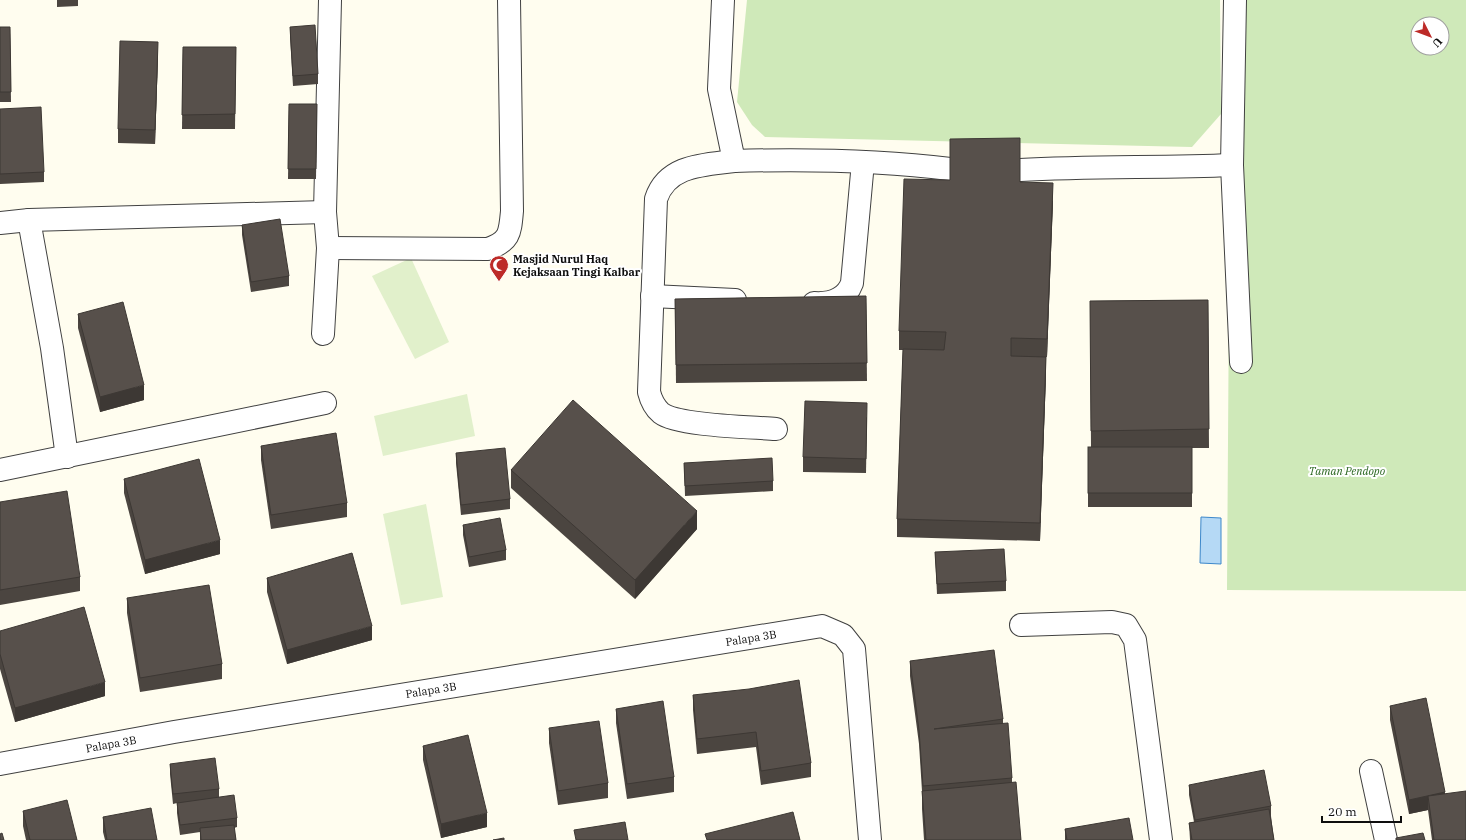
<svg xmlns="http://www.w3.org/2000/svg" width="1466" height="840" font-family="'IBM Plex Serif',serif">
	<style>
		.green { fill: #cfe9b9; fill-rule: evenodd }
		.pitch { fill: #e1f0cb }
		.water { fill: #b5d9f5; stroke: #3d88cb }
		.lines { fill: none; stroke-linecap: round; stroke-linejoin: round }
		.minor-casing { stroke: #414141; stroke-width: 24 }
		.minor { stroke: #fff; stroke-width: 22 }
		.wall { fill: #4b4540 }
		.shaded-wall { fill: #3d3834 }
		.building { fill: #57504b; stroke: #3d3834 }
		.labels { text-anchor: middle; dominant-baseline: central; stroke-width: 4; stroke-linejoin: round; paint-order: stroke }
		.poi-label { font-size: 11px; font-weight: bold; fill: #0e0e0e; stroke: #fff; text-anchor: start }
		.park-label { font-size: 11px; font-style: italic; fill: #29651f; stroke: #fff }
		.street-label { font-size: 11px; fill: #0e0e0e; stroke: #fff }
	</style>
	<rect width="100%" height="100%" fill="#fffdef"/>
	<!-- green -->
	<g class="green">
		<path d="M747,0h473l1,114 -29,33 -427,-10 -13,-12 -15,-23z"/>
		<path d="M1231,0h235v591l-239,-1zM1418,24h24v24h-24z"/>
	</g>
	<!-- pitch -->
	<g class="pitch">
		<path d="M411,258l38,84 -34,17 -43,-83z"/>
		<path d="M467,394l8,42 -92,20 -9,-40z"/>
		<path d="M426,504l17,93 -42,8 -18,-91z"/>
	</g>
	<!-- water -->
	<path class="water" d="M1201,517l20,1v46l-21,-1z"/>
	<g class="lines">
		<!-- minor casing -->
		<g class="minor-casing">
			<g id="minor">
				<path d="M723,0l-4,89 15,72c72,-2 145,-1 216,8"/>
				<path d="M1235,0l-3,165 9,197"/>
				<path d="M734,161c-31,4 -67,4 -78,38l-7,193c2,8 5,15 12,21 17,13 91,14 115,16"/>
				<path d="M1020,170c71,-4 142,-2 212,-5"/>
				<path d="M29,220l23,128 15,109"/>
				<path d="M0,223l29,-3 296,-8"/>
				<path d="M328,248l160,1c22,-8 22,-16 24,-38l-3,-211"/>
				<path d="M652,296l83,4"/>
				<path d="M814,303c16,1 32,-3 38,-20l11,-121"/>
				<path d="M323,334l5,-86 -3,-36 5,-212"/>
				<path d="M0,470l325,-67"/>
				<path d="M1021,625l91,-3 14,3 9,15 26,200"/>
				<path d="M0,764l174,-32 648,-106 21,9 11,14 16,191"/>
				<path d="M1371,771l15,69"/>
			</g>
		</g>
		<!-- minor -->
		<use href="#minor" class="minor"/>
	</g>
	<!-- wall -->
	<g class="wall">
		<path d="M57,0h21v6l-21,1z"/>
		<path d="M0,27h10l1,75h-11z"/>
		<path d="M290,27l28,47v10l-25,2 -3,-49z"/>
		<path d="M183,47h53l-1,82h-53z"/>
		<path d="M158,56l-3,88 -37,-1v-14z"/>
		<path d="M289,104h28l-1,75h-28z"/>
		<path d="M0,109l44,63v10l-44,2z"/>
		<path d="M950,139l103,62 -6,156h-1v18l-6,166 -143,-4v-18l6,-169h-4v-19l51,-151z"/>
		<path d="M242,225l47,51v10l-38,6 -9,-57z"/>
		<path d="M866,296l1,85 -191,2 -1,-84z"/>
		<path d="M1208,300l1,148h-17v59h-104v-60h3l-1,-146z"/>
		<path d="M78,314l66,86 -44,12 -22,-84z"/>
		<path d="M867,417l-1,56 -63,-1v-15z"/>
		<path d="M261,446l86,57v14l-76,12 -10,-69z"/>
		<path d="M456,453l54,46v10l-49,6 -5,-52z"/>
		<path d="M684,463l89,18v10l-88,5z"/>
		<path d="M511,470l186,59 -62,70 -124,-111z"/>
		<path d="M124,479l96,75 -75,20 -21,-81z"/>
		<path d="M0,502l80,75v14l-80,14z"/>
		<path d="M463,525l43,25v10l-37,7 -6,-32z"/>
		<path d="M935,552l71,29v10l-69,3z"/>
		<path d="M267,578l105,62 -85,24 -20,-72z"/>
		<path d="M127,598l95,66v15l-82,13 -13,-79z"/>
		<path d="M0,631l105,65 -90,26 -15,-53z"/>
		<path d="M910,661l93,58v4l9,55v5l9,57h-97l-2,-31v-18l-3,-47 -9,-68z"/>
		<path d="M693,695l118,68v14l-50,8 -5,-38 -59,7 -4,-44z"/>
		<path d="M1390,706l55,88 21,46h-34l-4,-30 -19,4 -19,-94z"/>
		<path d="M616,709l58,68v15l-47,7 -11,-76z"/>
		<path d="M549,728l59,55v15l-50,7 -9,-62z"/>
		<path d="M423,746l64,81 -46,11 -18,-78z"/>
		<path d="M170,764l49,25v8l18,21v9l-3,1 2,12h-36v-8l-20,3 -3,-22v-10l-4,1 -3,-30z"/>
		<path d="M1189,785l82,21v10l3,24h-84l-1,-17 5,-1 -5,-27z"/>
		<path d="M23,811l54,29h-51l-3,-14z"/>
		<path d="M103,817l54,23h-52l-2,-8z"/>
		<path d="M1065,829l68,11h-68z"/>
	</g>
	<!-- shaded-wall -->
	<g class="shaded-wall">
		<path d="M158,42v14l-3,88v-14z"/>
		<path d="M1053,183v18l-6,156v-18z"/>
		<path d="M1046,357v18l-6,166v-18z"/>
		<path d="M144,385v15l-44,12v-15z"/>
		<path d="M697,511v18l-62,70v-19z"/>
		<path d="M220,540v14l-75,20v-14z"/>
		<path d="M372,626v14l-85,24v-14z"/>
		<path d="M105,682v14l-90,26v-14z"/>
		<path d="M1445,792v15l-17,-11v14l-19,4v-14z"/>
		<path d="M487,813v14l-46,11v-14z"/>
	</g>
	<!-- building -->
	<g class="building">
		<path d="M315,25l3,49 -25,2 -3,-49z"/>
		<path d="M0,27h10l1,65h-11z"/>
		<path d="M120,41l38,1 -3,88 -37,-1z"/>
		<path d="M183,47h53l-1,67 -53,1z"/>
		<path d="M289,104h28l-1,65h-28z"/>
		<path d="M41,107l3,65 -44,2v-65z"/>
		<path d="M1020,138v44l33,1 -6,156 -36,-1v18l35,1 -6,166 -143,-4 6,-170 41,1 2,-18 -47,-1 5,-152 46,1v-41z"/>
		<path d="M280,219l9,57 -38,6 -9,-57z"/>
		<path d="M866,296l1,67 -191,2 -1,-66z"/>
		<path d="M1208,300l1,129 -118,2 -1,-130z"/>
		<path d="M123,302l21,83 -44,12 -22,-83z"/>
		<path d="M573,400l124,111 -62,69 -124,-110z"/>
		<path d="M805,401l62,2 -1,56 -63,-2z"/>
		<path d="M336,433l11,70 -76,12 -10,-69z"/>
		<rect x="1088" y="447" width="104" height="46"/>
		<path d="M505,448l5,51 -49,6 -5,-52z"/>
		<path d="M772,458l1,23 -88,5 -1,-23z"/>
		<path d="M199,459l21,81 -75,20 -21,-81z"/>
		<path d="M67,491l13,86 -80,13v-88z"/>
		<path d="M500,518l6,32 -37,7 -6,-32z"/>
		<path d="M1004,549l2,32 -69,3 -2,-32z"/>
		<path d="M352,553l20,73 -85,24 -20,-72z"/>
		<path d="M209,585l13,79 -82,14 -13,-80z"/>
		<path d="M84,607l21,75 -90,26 -15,-54v-23z"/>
		<path d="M994,650l9,69 -69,10 74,-6 4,55 -89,8 -4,-56 -9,-69z"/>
		<path d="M799,680l12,83 -50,8 -5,-39 -59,7 -4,-44 56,-6z"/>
		<path d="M1426,698l19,94 -36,8 -19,-94z"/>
		<path d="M663,701l11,76 -47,7 -11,-75z"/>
		<path d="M599,721l9,62 -50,8 -9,-63z"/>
		<path d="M468,735l19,78 -46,11 -18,-78z"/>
		<path d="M215,758l4,31 -46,5 -3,-30z"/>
		<path d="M1264,770l7,36 -76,14 -6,-35z"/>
		<path d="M1016,782l5,58h-95l-4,-49z"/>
		<path d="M1466,791v49h-32l-6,-44z"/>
		<path d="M234,795l3,23 -57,7 -3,-22z"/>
		<path d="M67,800l10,40h-47l-7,-29z"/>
		<path d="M151,808l6,32h-50l-4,-23z"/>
		<path d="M1269,809l5,31h-82l-3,-17z"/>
		<path d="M793,812l7,28h-93l-2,-6z"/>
		<path d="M1129,818l4,22h-66l-2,-11z"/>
		<path d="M625,822l3,18h-52l-2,-10z"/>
		<path d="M234,825l2,15h-35l-1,-12z"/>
		<path d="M2,833l2,7h-4v-6z"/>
		<path d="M1423,833l2,7h-29v-2z"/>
		<path d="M504,838v2h-11z"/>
	</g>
	<!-- icons -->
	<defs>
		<g id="mosque-pin" transform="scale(1)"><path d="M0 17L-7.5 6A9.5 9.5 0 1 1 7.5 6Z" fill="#bd2b28" stroke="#fff"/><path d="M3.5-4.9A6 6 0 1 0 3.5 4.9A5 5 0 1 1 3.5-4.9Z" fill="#fff"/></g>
	</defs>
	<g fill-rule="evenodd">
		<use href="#mosque-pin" x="499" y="265"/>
	</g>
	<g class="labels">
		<!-- poi labels -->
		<g class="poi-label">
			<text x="513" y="259">Masjid Nurul Haq<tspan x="513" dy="13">Kejaksaan Tingi Kalbar</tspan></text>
		</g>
		<!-- park labels -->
		<g class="park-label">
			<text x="1347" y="471">Taman Pendopo</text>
		</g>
		<!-- street labels -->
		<g class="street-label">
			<text transform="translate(751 638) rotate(-9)">Palapa 3B</text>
			<text transform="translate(431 690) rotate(-9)">Palapa 3B</text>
			<text transform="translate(111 744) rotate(-10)">Palapa 3B</text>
		</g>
	</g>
	<!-- north arrow -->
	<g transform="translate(1430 36) rotate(132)"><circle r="19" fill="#ffffff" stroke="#9f9f9f"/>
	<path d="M0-3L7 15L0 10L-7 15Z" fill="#bd2b28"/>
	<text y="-6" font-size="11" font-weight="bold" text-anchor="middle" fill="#0e0e0e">U</text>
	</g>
	<!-- scale -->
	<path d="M1322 816v6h79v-6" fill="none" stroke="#0e0e0e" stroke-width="2"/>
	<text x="1328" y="816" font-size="12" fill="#0e0e0e" stroke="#ffffff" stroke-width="3" paint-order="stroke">20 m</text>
</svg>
